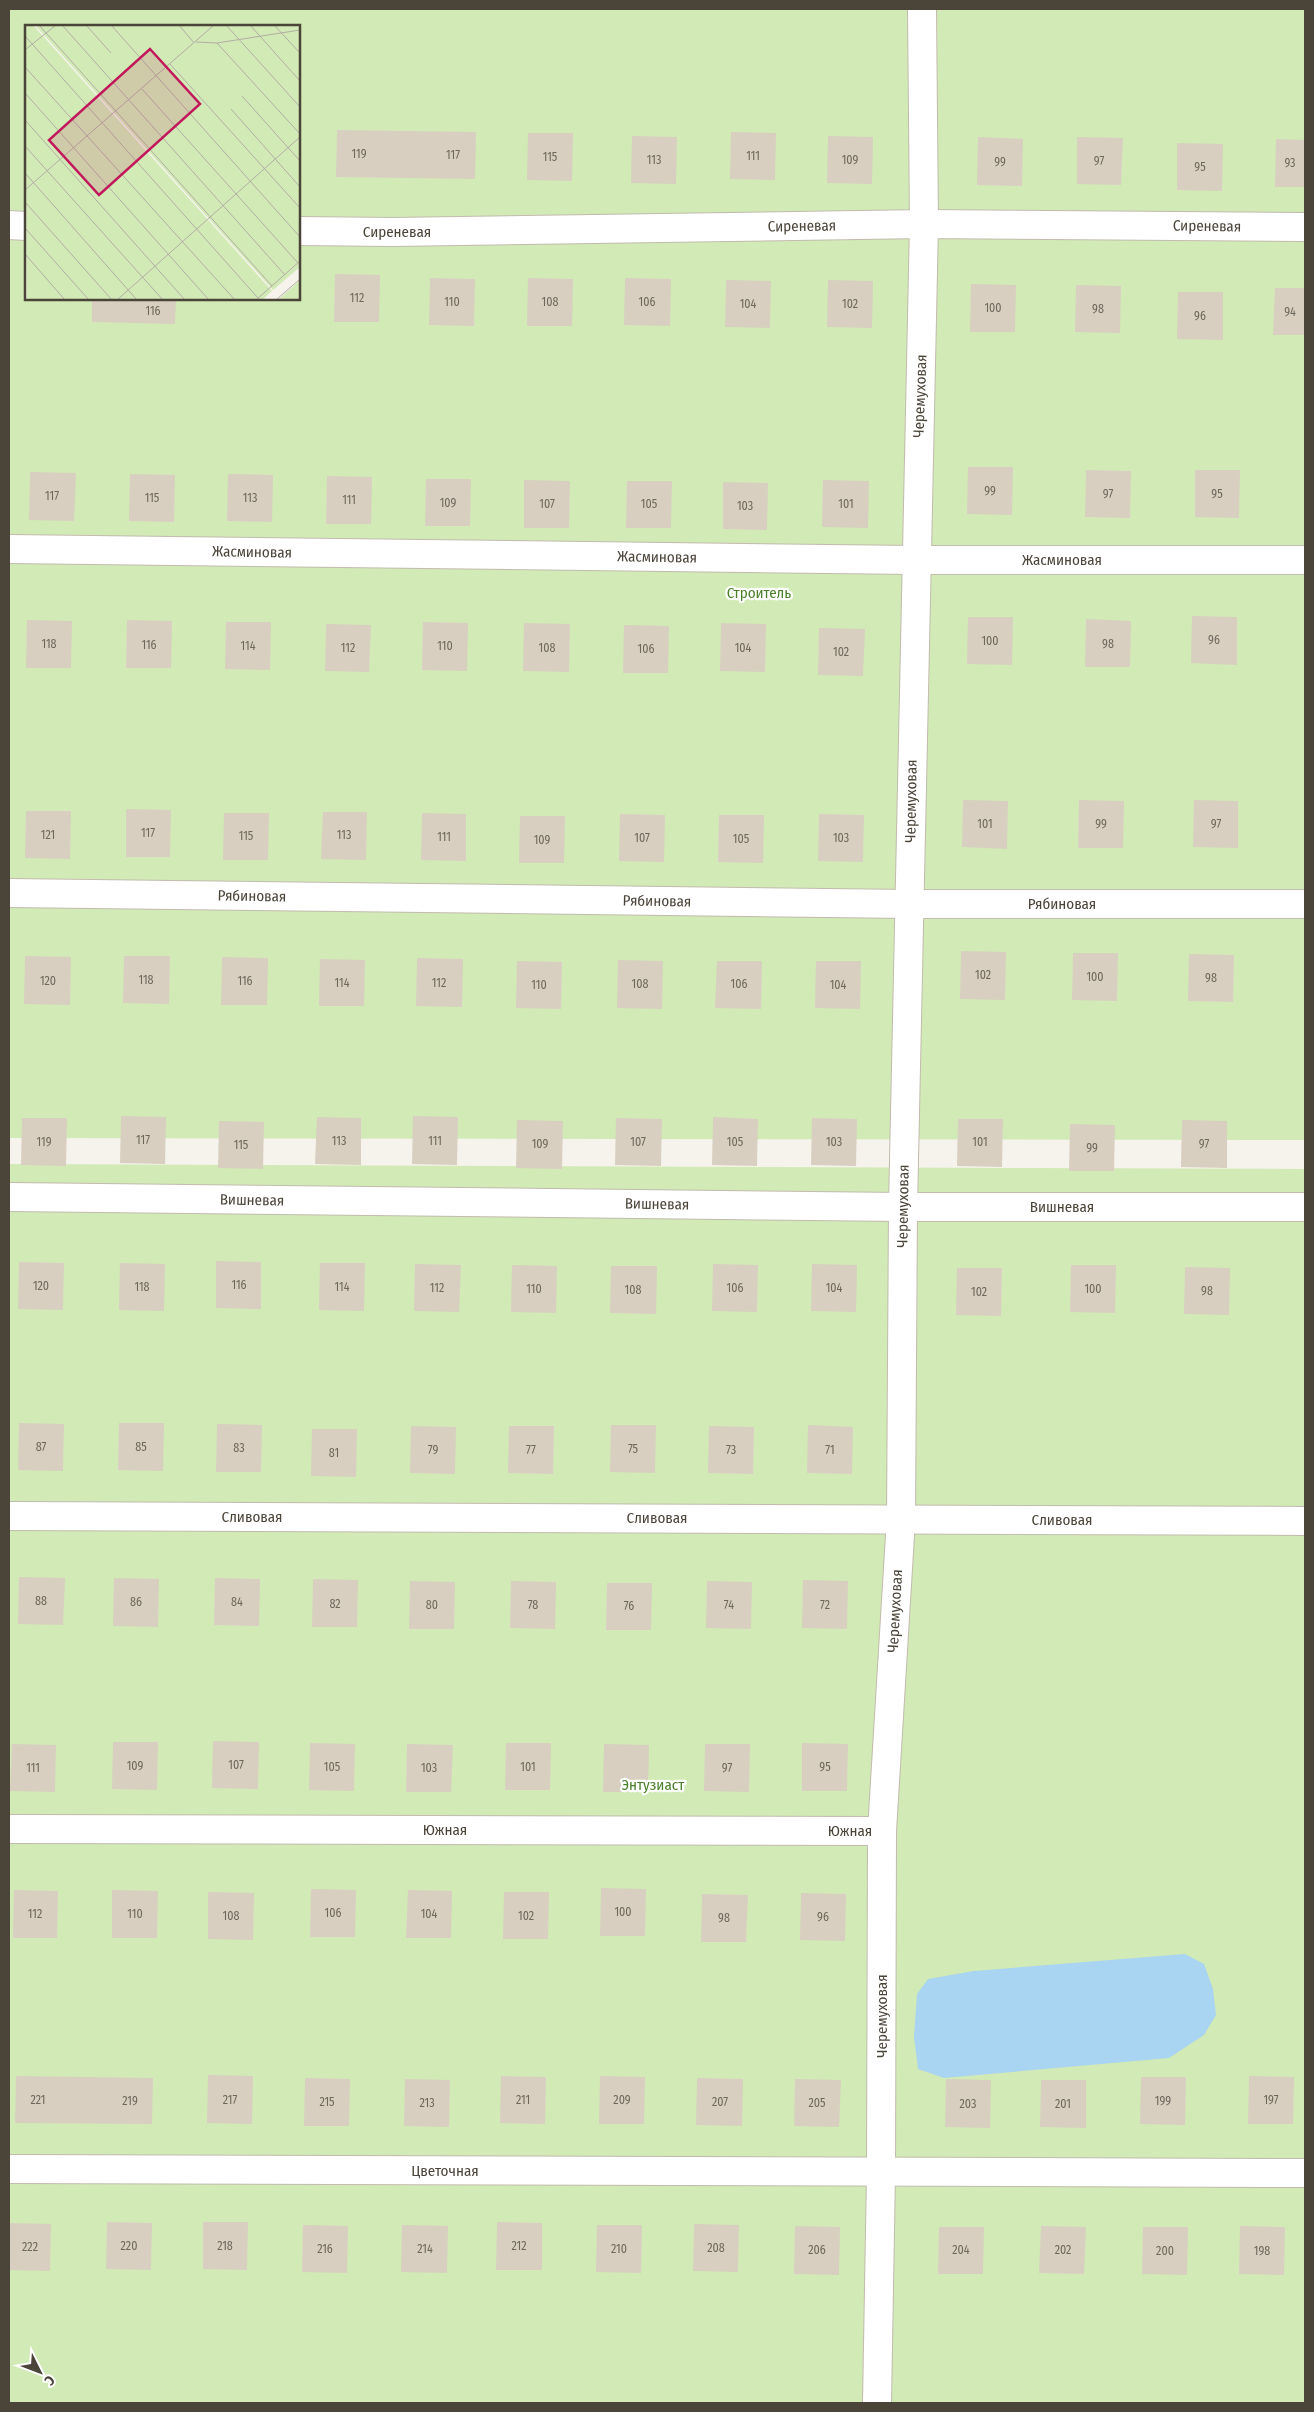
<svg xmlns="http://www.w3.org/2000/svg" width="1314" height="2412" font-family="'Fira Sans Condensed',sans-serif">
	<style>
		.green { fill: #d2eab5; fill-rule: evenodd }
		.water { fill: #a9d4f2 }
		.building { fill: #d8cfc1 }
		.lines { fill: none; stroke-linecap: round; stroke-linejoin: round }
		.street-casing { stroke: #c2bbae; stroke-width: 30 }
		.street { stroke: #fff; stroke-width: 28 }
		.labels { text-anchor: middle; dominant-baseline: central; stroke-width: 4.5; stroke-linejoin: round; paint-order: stroke }
		.number-label { font-size: 12px; fill: #6e675b }
		.street-label { font-size: 15px; fill: #4b4439; stroke: #fff }
		.park-label { font-size: 15px; fill: #4a7f2a; stroke: #fff }
		.inset-road { fill: none; stroke: #b2ada4; stroke-width: 1 }
		.view { fill: #c2185b; fill-opacity: 0.15; stroke: #c2185b; stroke-width: 2.5 }
		.inset-edge { fill: none; stroke: #4b4439; stroke-width: 2.5 }
	</style>
	<rect width="100%" height="100%" fill="#f6f3ec"/>
	<!-- green -->
	<g class="green">
		<path d="M9,9h1296v1131l-1296,-2zM26,26h273v273h-273z"/>
		<path d="M9,1164l1296,5v1234h-1296z"/>
	</g>
	<!-- water -->
	<path class="water" d="M1185,1954l19,10 9,25 3,26 -12,20 -35,23 -225,20 -26,-9 -4,-32 3,-43 11,-15 46,-8z"/>
	<!-- building -->
	<g class="building">
		<path d="M337,130l139,2 -1,47 -139,-2z"/>
		<path d="M731,132l45,1 -1,47 -45,-1z"/>
		<path d="M528,133h45l-1,48 -45,-1z"/>
		<path d="M632,136l45,1 -1,47 -45,-1z"/>
		<path d="M828,136l45,1 -1,47 -45,-1z"/>
		<path d="M978,137l45,2 -1,47 -45,-1z"/>
		<path d="M1077,137l46,1 -2,47 -44,-1z"/>
		<path d="M1276,139l29,1v47h-30z"/>
		<path d="M1177,143l46,1 -1,47 -45,-1z"/>
		<path d="M335,274l45,1 -1,47h-45z"/>
		<path d="M430,278l45,1 -1,47 -45,-1z"/>
		<path d="M528,278l45,1 -1,47h-45z"/>
		<path d="M625,278l46,1 -1,47 -46,-1z"/>
		<path d="M726,280l45,1 -1,47 -45,-1z"/>
		<path d="M828,280l45,1 -1,47 -45,-1z"/>
		<path d="M971,284l45,1 -1,47h-45z"/>
		<path d="M1076,285l45,1 -1,47 -45,-1z"/>
		<path d="M1275,288h30v47h-32z"/>
		<path d="M1178,292h45v48l-46,-1z"/>
		<path d="M92,299h84l-1,25 -83,-2z"/>
		<path d="M968,467h45l-1,48 -45,-1z"/>
		<path d="M1086,470l45,1 -1,47 -45,-1z"/>
		<path d="M1195,470h45l-1,48 -44,-1z"/>
		<path d="M30,472l46,1 -2,48 -45,-1z"/>
		<path d="M130,474l45,1 -1,47 -45,-1z"/>
		<path d="M228,474l45,1 -1,47 -45,-1z"/>
		<path d="M327,476l45,1 -1,47h-45z"/>
		<path d="M426,479h45l-1,47h-45z"/>
		<path d="M524,480l46,1 -1,47h-45z"/>
		<path d="M823,480l46,1 -1,47 -46,-1z"/>
		<path d="M627,481h45l-1,47h-45z"/>
		<path d="M723,482l45,1 -1,47 -44,-1z"/>
		<path d="M1192,616l45,1v48l-46,-2z"/>
		<path d="M968,617h45l-1,48 -45,-1z"/>
		<path d="M1086,619l45,2 -1,46h-45z"/>
		<path d="M27,620l45,1 -1,47h-45z"/>
		<path d="M127,620l45,1 -1,47h-45z"/>
		<path d="M226,622h45l-1,48 -45,-1z"/>
		<path d="M423,622l45,1 -1,48 -45,-1z"/>
		<path d="M524,623l46,1 -1,48 -46,-1z"/>
		<path d="M721,623l45,1 -1,48 -45,-1z"/>
		<path d="M326,624l45,1 -2,47 -44,-1z"/>
		<path d="M624,625l45,1 -1,47h-45z"/>
		<path d="M819,628l46,1 -2,47 -45,-1z"/>
		<path d="M963,800l45,1 -1,48 -45,-2z"/>
		<path d="M1079,800l45,1 -1,47h-45z"/>
		<path d="M1194,800l44,1v47l-45,-1z"/>
		<path d="M126,809l45,1 -1,47h-44z"/>
		<path d="M26,811h45l-1,48 -45,-1z"/>
		<path d="M323,812h44l-1,48 -45,-1z"/>
		<path d="M224,813h45l-1,47h-45z"/>
		<path d="M422,813l44,1v47l-45,-1z"/>
		<path d="M620,814l45,1 -1,47 -45,-1z"/>
		<path d="M819,814l45,1 -1,47 -45,-1z"/>
		<path d="M719,815h45l-1,48 -45,-1z"/>
		<path d="M520,816h45l-1,47h-45z"/>
		<path d="M961,951l45,1 -1,48 -45,-1z"/>
		<path d="M1073,953h45l-1,48 -45,-1z"/>
		<path d="M1189,954l45,1 -1,47 -45,-1z"/>
		<path d="M25,956l46,1 -1,48 -46,-1z"/>
		<path d="M124,956h46l-1,48 -46,-1z"/>
		<path d="M222,957l46,1 -1,47h-46z"/>
		<path d="M417,958l46,1 -1,48 -46,-1z"/>
		<path d="M320,959l45,1 -1,46h-45z"/>
		<path d="M618,960l45,1 -1,48 -45,-1z"/>
		<path d="M517,961l45,1 -1,47 -45,-1z"/>
		<path d="M717,961h45l-1,48 -46,-1z"/>
		<path d="M816,961h45l-1,48 -45,-1z"/>
		<path d="M121,1116l45,1 -1,47 -45,-1z"/>
		<path d="M413,1116l45,1 -1,48 -45,-1z"/>
		<path d="M317,1117l44,1v47l-46,-1z"/>
		<path d="M713,1117l45,2 -1,47 -45,-1z"/>
		<path d="M22,1118h45l-1,48 -45,-1z"/>
		<path d="M616,1118l46,1 -1,47 -46,-1z"/>
		<path d="M812,1118l45,1 -1,47 -45,-1z"/>
		<path d="M958,1119h45l-1,48 -45,-1z"/>
		<path d="M517,1120l46,1 -1,48 -46,-1z"/>
		<path d="M1182,1120l45,1v47l-46,-1z"/>
		<path d="M219,1121l45,1 -1,47 -45,-1z"/>
		<path d="M1070,1124l45,1 -1,46h-45z"/>
		<path d="M216,1261l45,1v47l-45,-1z"/>
		<path d="M19,1262l45,1 -1,47 -45,-1z"/>
		<path d="M120,1263l45,1 -1,47 -45,-1z"/>
		<path d="M320,1263h45l-1,48 -45,-1z"/>
		<path d="M415,1264l46,1 -2,47 -45,-1z"/>
		<path d="M713,1264l45,1 -1,47 -45,-1z"/>
		<path d="M812,1264l45,1 -1,47 -45,-1z"/>
		<path d="M512,1265l45,1 -1,47 -45,-1z"/>
		<path d="M1071,1265h45l-1,48 -45,-1z"/>
		<path d="M611,1266h46l-1,48 -46,-1z"/>
		<path d="M1185,1267l45,1 -1,47 -45,-1z"/>
		<path d="M957,1268h45l-1,48 -45,-1z"/>
		<path d="M19,1423l45,1 -1,47 -45,-1z"/>
		<path d="M119,1423h45l-1,48 -45,-1z"/>
		<path d="M217,1424l45,1 -1,47h-45z"/>
		<path d="M611,1425h45l-1,48 -45,-1z"/>
		<path d="M808,1425l45,2 -1,47 -45,-1z"/>
		<path d="M411,1426l45,1 -1,47 -45,-1z"/>
		<path d="M509,1426h45l-1,48 -45,-1z"/>
		<path d="M709,1426l45,1 -1,47 -45,-1z"/>
		<path d="M312,1429h45l-1,48 -45,-1z"/>
		<path d="M19,1577l46,1 -2,47 -45,-1z"/>
		<path d="M114,1578l45,1 -1,48 -45,-1z"/>
		<path d="M215,1578l45,1 -1,47 -45,-1z"/>
		<path d="M313,1579l45,1 -1,47h-45z"/>
		<path d="M803,1580l45,1 -1,48 -45,-1z"/>
		<path d="M410,1581l45,1 -1,47h-45z"/>
		<path d="M511,1581l45,1 -1,47 -45,-1z"/>
		<path d="M707,1581l45,1 -1,47 -45,-1z"/>
		<path d="M607,1583h45l-1,47h-45z"/>
		<path d="M213,1741l46,1 -1,47 -46,-1z"/>
		<path d="M113,1742h45l-1,48 -45,-1z"/>
		<path d="M310,1743l45,1 -1,47 -45,-1z"/>
		<path d="M506,1743h45l-1,47h-45z"/>
		<path d="M802,1743l46,1 -1,47h-45z"/>
		<path d="M12,1744l44,1 -1,47 -45,-1z"/>
		<path d="M407,1744l46,1 -2,47h-45z"/>
		<path d="M604,1744l45,1 -1,47h-45z"/>
		<path d="M705,1744h45l-1,48 -45,-1z"/>
		<path d="M601,1888l45,1 -1,47h-45z"/>
		<path d="M311,1889l45,1 -1,47h-45z"/>
		<path d="M14,1890l44,1 -1,47h-44z"/>
		<path d="M112,1890l46,1 -1,47h-45z"/>
		<path d="M408,1890l44,1 -1,47h-45z"/>
		<path d="M208,1892l46,1 -1,47 -45,-1z"/>
		<path d="M504,1892h45l-1,47h-45z"/>
		<path d="M801,1893l45,1 -1,47 -45,-1z"/>
		<path d="M702,1894l46,1 -2,47h-45z"/>
		<path d="M208,2075l45,1 -1,48 -45,-1z"/>
		<path d="M16,2076l137,2 -1,46 -137,-1z"/>
		<path d="M501,2076l45,1 -1,47 -45,-1z"/>
		<path d="M600,2076l45,1 -1,47h-45z"/>
		<path d="M1249,2076l45,1 -1,47h-45z"/>
		<path d="M1141,2077h45l-1,48 -45,-1z"/>
		<path d="M305,2078l45,1 -1,47h-45z"/>
		<path d="M697,2078l46,1 -1,47 -46,-1z"/>
		<path d="M405,2079l45,1 -1,47 -45,-1z"/>
		<path d="M795,2079l46,1 -2,47 -45,-1z"/>
		<path d="M946,2079l45,1 -1,48 -45,-1z"/>
		<path d="M1041,2080h45v48l-46,-1z"/>
		<path d="M107,2222l45,1 -1,47 -45,-1z"/>
		<path d="M203,2222h45l-1,48 -44,-1z"/>
		<path d="M497,2222l45,1v47h-46z"/>
		<path d="M9,2223l42,1 -1,47 -41,-1z"/>
		<path d="M694,2224l45,1 -1,47 -45,-1z"/>
		<path d="M303,2225l45,1 -1,47 -45,-1z"/>
		<path d="M402,2225l46,1 -1,47 -46,-1z"/>
		<path d="M597,2225h45l-1,48 -45,-1z"/>
		<path d="M795,2226l45,1 -1,48 -45,-1z"/>
		<path d="M1041,2226l45,1 -2,47 -45,-1z"/>
		<path d="M1240,2226l45,1 -1,48 -45,-1z"/>
		<path d="M939,2227h45l-1,47h-45z"/>
		<path d="M1143,2227h45l-1,48 -45,-1z"/>
	</g>
	<g class="lines">
		<!-- street casing -->
		<g class="street-casing">
			<g id="street">
				<path d="M9,225l17,1"/>
				<path d="M299,231l93,1 532,-8 381,3"/>
				<path d="M9,549l906,11h390"/>
				<path d="M9,893l900,11h396"/>
				<path d="M9,1197l894,10h402"/>
				<path d="M9,1516l1296,5"/>
				<path d="M9,1829l873,2"/>
				<path d="M9,2169l1296,4"/>
				<path d="M877,2403l4,-229 1,-343 19,-312 2,-312 21,-983 -2,-215"/>
			</g>
		</g>
		<!-- street -->
		<use href="#street" class="street"/>
	</g>
	<g class="labels">
		<!-- number labels -->
		<g class="number-label">
			<text x="359" y="154">119</text>
			<text x="453" y="155">117</text>
			<text x="753" y="156">111</text>
			<text x="550" y="157">115</text>
			<text x="654" y="160">113</text>
			<text x="850" y="160">109</text>
			<text x="1099" y="161">97</text>
			<text x="1000" y="162">99</text>
			<text x="1290" y="163">93</text>
			<text x="1200" y="167">95</text>
			<text x="357" y="298">112</text>
			<text x="452" y="302">110</text>
			<text x="550" y="302">108</text>
			<text x="647" y="302">106</text>
			<text x="748" y="304">104</text>
			<text x="850" y="304">102</text>
			<text x="993" y="308">100</text>
			<text x="1098" y="309">98</text>
			<text x="153" y="311">116</text>
			<text x="1290" y="312">94</text>
			<text x="1200" y="316">96</text>
			<text x="990" y="491">99</text>
			<text x="1108" y="494">97</text>
			<text x="1217" y="494">95</text>
			<text x="52" y="496">117</text>
			<text x="152" y="498">115</text>
			<text x="250" y="498">113</text>
			<text x="349" y="500">111</text>
			<text x="448" y="503">109</text>
			<text x="547" y="504">107</text>
			<text x="649" y="504">105</text>
			<text x="846" y="504">101</text>
			<text x="745" y="506">103</text>
			<text x="1214" y="640">96</text>
			<text x="990" y="641">100</text>
			<text x="49" y="644">118</text>
			<text x="1108" y="644">98</text>
			<text x="149" y="645">116</text>
			<text x="248" y="646">114</text>
			<text x="445" y="646">110</text>
			<text x="348" y="648">112</text>
			<text x="547" y="648">108</text>
			<text x="743" y="648">104</text>
			<text x="646" y="649">106</text>
			<text x="841" y="652">102</text>
			<text x="985" y="824">101</text>
			<text x="1101" y="824">99</text>
			<text x="1216" y="824">97</text>
			<text x="148" y="833">117</text>
			<text x="48" y="835">121</text>
			<text x="344" y="835">113</text>
			<text x="246" y="836">115</text>
			<text x="444" y="837">111</text>
			<text x="642" y="838">107</text>
			<text x="841" y="838">103</text>
			<text x="741" y="839">105</text>
			<text x="542" y="840">109</text>
			<text x="983" y="975">102</text>
			<text x="1095" y="977">100</text>
			<text x="1211" y="978">98</text>
			<text x="146" y="980">118</text>
			<text x="48" y="981">120</text>
			<text x="245" y="981">116</text>
			<text x="342" y="983">114</text>
			<text x="439" y="983">112</text>
			<text x="640" y="984">108</text>
			<text x="739" y="984">106</text>
			<text x="539" y="985">110</text>
			<text x="838" y="985">104</text>
			<text x="143" y="1140">117</text>
			<text x="339" y="1141">113</text>
			<text x="435" y="1141">111</text>
			<text x="44" y="1142">119</text>
			<text x="638" y="1142">107</text>
			<text x="735" y="1142">105</text>
			<text x="834" y="1142">103</text>
			<text x="980" y="1142">101</text>
			<text x="540" y="1144">109</text>
			<text x="1204" y="1144">97</text>
			<text x="241" y="1145">115</text>
			<text x="1092" y="1148">99</text>
			<text x="239" y="1285">116</text>
			<text x="41" y="1286">120</text>
			<text x="142" y="1287">118</text>
			<text x="342" y="1287">114</text>
			<text x="437" y="1288">112</text>
			<text x="735" y="1288">106</text>
			<text x="834" y="1288">104</text>
			<text x="534" y="1289">110</text>
			<text x="1093" y="1289">100</text>
			<text x="633" y="1290">108</text>
			<text x="1207" y="1291">98</text>
			<text x="979" y="1292">102</text>
			<text x="41" y="1447">87</text>
			<text x="141" y="1447">85</text>
			<text x="239" y="1448">83</text>
			<text x="633" y="1449">75</text>
			<text x="433" y="1450">79</text>
			<text x="531" y="1450">77</text>
			<text x="731" y="1450">73</text>
			<text x="830" y="1450">71</text>
			<text x="334" y="1453">81</text>
			<text x="41" y="1601">88</text>
			<text x="136" y="1602">86</text>
			<text x="237" y="1602">84</text>
			<text x="335" y="1604">82</text>
			<text x="432" y="1605">80</text>
			<text x="533" y="1605">78</text>
			<text x="729" y="1605">74</text>
			<text x="825" y="1605">72</text>
			<text x="629" y="1606">76</text>
			<text x="236" y="1765">107</text>
			<text x="135" y="1766">109</text>
			<text x="332" y="1767">105</text>
			<text x="528" y="1767">101</text>
			<text x="825" y="1767">95</text>
			<text x="33" y="1768">111</text>
			<text x="429" y="1768">103</text>
			<text x="727" y="1768">97</text>
			<text x="623" y="1912">100</text>
			<text x="333" y="1913">106</text>
			<text x="35" y="1914">112</text>
			<text x="135" y="1914">110</text>
			<text x="429" y="1914">104</text>
			<text x="231" y="1916">108</text>
			<text x="526" y="1916">102</text>
			<text x="823" y="1917">96</text>
			<text x="724" y="1918">98</text>
			<text x="38" y="2100">221</text>
			<text x="230" y="2100">217</text>
			<text x="523" y="2100">211</text>
			<text x="622" y="2100">209</text>
			<text x="1271" y="2100">197</text>
			<text x="130" y="2101">219</text>
			<text x="1163" y="2101">199</text>
			<text x="327" y="2102">215</text>
			<text x="720" y="2102">207</text>
			<text x="427" y="2103">213</text>
			<text x="817" y="2103">205</text>
			<text x="968" y="2104">203</text>
			<text x="1063" y="2104">201</text>
			<text x="129" y="2246">220</text>
			<text x="225" y="2246">218</text>
			<text x="519" y="2246">212</text>
			<text x="30" y="2247">222</text>
			<text x="716" y="2248">208</text>
			<text x="325" y="2249">216</text>
			<text x="425" y="2249">214</text>
			<text x="619" y="2249">210</text>
			<text x="817" y="2250">206</text>
			<text x="961" y="2250">204</text>
			<text x="1063" y="2250">202</text>
			<text x="1165" y="2251">200</text>
			<text x="1262" y="2251">198</text>
		</g>
		<!-- street labels -->
		<g class="street-label">
			<text transform="translate(802 226) rotate(-1)">Сиреневая</text>
			<text transform="translate(1207 226) rotate(1)">Сиреневая</text>
			<text x="397" y="232">Сиреневая</text>
			<text transform="translate(920 396) rotate(-88)">Черемуховая</text>
			<text transform="translate(252 552) rotate(1)">Жасминовая</text>
			<text transform="translate(657 557) rotate(1)">Жасминовая</text>
			<text x="1062" y="560">Жасминовая</text>
			<text transform="translate(911 801) rotate(-89)">Черемуховая</text>
			<text transform="translate(252 896) rotate(1)">Рябиновая</text>
			<text transform="translate(657 901) rotate(1)">Рябиновая</text>
			<text x="1062" y="904">Рябиновая</text>
			<text transform="translate(252 1200) rotate(1)">Вишневая</text>
			<text transform="translate(657 1204) rotate(1)">Вишневая</text>
			<text transform="translate(903 1206) rotate(-89)">Черемуховая</text>
			<text x="1062" y="1207">Вишневая</text>
			<text x="252" y="1517">Сливовая</text>
			<text x="657" y="1518">Сливовая</text>
			<text x="1062" y="1520">Сливовая</text>
			<text transform="translate(895 1611) rotate(-87)">Черемуховая</text>
			<text x="445" y="1830">Южная</text>
			<text x="850" y="1831">Южная</text>
			<text transform="translate(882 2016) rotate(-90)">Черемуховая</text>
			<text x="445" y="2171">Цветочная</text>
		</g>
		<!-- park labels -->
		<g class="park-label">
			<text x="759" y="593">Строитель</text>
			<text x="653" y="1785">Энтузиаст</text>
		</g>
	</g>
	<!-- overview -->
	<g transform="translate(25 25)">
		<rect width="275" height="275" fill="#f6f3ec"/>
		<path d="M0,0h8l239,266 -10,9h-235zM10,0h265v242l-27,23zM275,255v20h-22z" fill="#d2eab5"/>
		<path class="inset-road" d="M14,0l233,261M37,0l223,250M61,0l25,28M86,0l189,212M154,0l15,18M201,0l74,82M225,0l50,56M249,0l26,28M0,11l233,262M171,17l21,1 83,-13M192,18l83,91M0,25l31,-25M145,39l130,144M0,42l210,233M117,64l156,174M0,68l184,207M217,71l58,65M206,84l69,78M0,95l160,180M0,121l138,154M0,148l112,127M0,165l189,-165M0,177l87,98M0,203l64,72M0,229l40,46M92,275l183,-163M231,275l44,-39M251,275l24,-21"/>
		<path class="view" d="M125,24l50,55 -101,91 -50,-55z"/>
		<rect width="275" height="275" class="inset-edge"/>
	</g>
	<!-- border -->
	<rect width="1314" height="2412" fill="none" stroke="#4b4439" stroke-width="20"/>
	<!-- north arrow -->
	<g transform="translate(40 2372) rotate(132)" stroke="#ffffff" stroke-width="4" paint-order="stroke">
	<path d="M0-4L9 19L0 12L-9 19Z" fill="#4b4439"/>
	<text y="-8" font-size="14" font-weight="bold" text-anchor="middle" fill="#4b4439">С</text>
	</g>
</svg>
